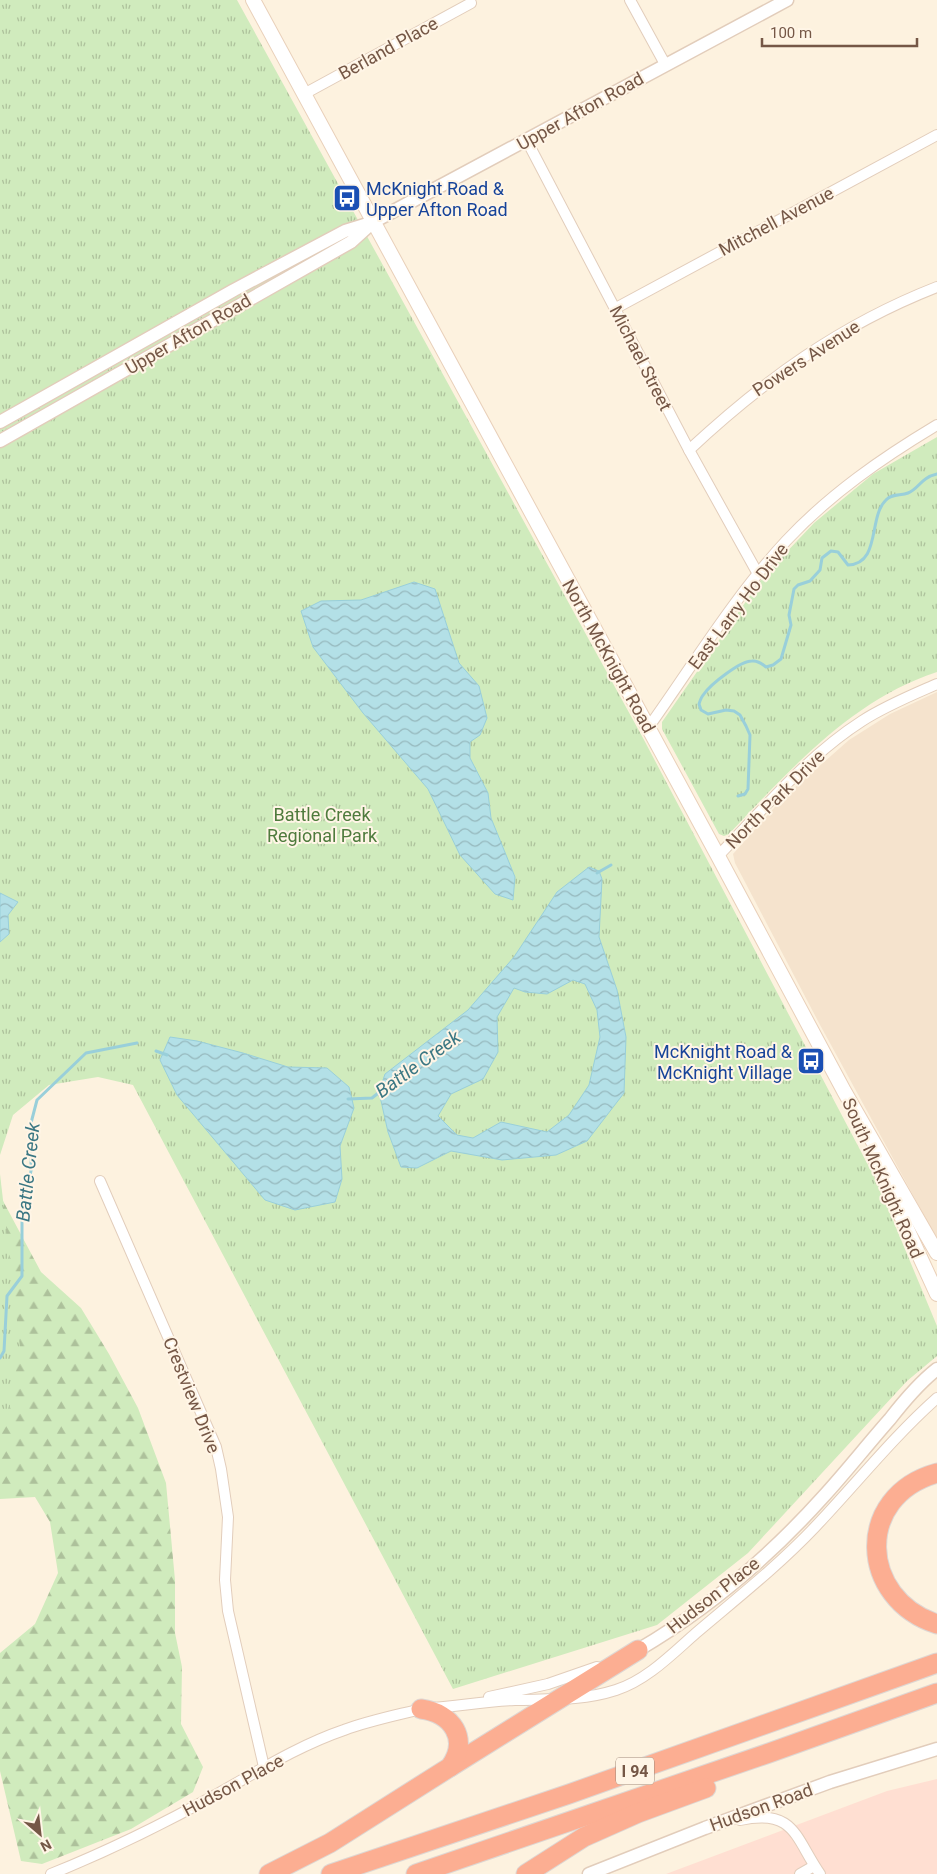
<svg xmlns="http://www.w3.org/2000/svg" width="937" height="1874" font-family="Roboto,sans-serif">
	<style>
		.residential { fill: #f5e3cd }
		.commercial { fill: #ffdfd2 }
		.forest { fill: url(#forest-firs) }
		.park { fill: url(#park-tufts) }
		.water { fill: url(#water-waves); stroke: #99cfda; fill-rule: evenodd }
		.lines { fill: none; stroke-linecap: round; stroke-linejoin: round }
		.stream { stroke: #99cfda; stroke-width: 3 }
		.minor-casing { stroke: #e2cdbb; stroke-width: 12 }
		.tertiary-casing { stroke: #e2cdbb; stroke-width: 15 }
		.secondary-casing { stroke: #e9d0ba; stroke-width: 16 }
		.motorway-casing { stroke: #ded7d3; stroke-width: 21 }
		.minor { stroke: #fff; stroke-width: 10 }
		.tertiary { stroke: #fff; stroke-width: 12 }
		.secondary { stroke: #fff; stroke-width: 14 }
		.motorway { stroke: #fcae92; stroke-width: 19 }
		.labels { text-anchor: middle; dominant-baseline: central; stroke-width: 4; stroke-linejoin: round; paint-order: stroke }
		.shield { fill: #fff5e6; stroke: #9e8676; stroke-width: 1 }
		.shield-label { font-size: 16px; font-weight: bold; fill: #755746 }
		.street-label { font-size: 18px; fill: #755746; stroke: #fff5e6 }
		.transit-label { font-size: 18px; fill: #164399; stroke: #fff5e6; text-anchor: start }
		.park-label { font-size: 18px; fill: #4f7b3d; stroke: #fff5e6 }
		.water-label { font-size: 19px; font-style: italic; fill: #3b7783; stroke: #fff5e6 }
	</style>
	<defs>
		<pattern id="forest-firs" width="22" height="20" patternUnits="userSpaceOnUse" patternTransform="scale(1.25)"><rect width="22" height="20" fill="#d0ebbd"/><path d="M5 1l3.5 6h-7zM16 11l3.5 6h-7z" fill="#adc19b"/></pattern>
		<pattern id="park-tufts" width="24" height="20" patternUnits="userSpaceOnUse" patternTransform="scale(1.25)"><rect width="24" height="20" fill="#d0ebbd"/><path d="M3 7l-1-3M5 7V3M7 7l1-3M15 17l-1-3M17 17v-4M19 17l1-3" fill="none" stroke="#adc19b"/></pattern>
		<pattern id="water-waves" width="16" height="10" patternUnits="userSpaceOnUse" patternTransform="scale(1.25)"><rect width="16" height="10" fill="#b3e0e7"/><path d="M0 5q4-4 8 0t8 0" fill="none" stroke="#96b8bd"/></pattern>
	</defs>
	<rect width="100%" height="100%" fill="#fdf2df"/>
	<!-- residential -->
	<path class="residential" d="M937,692v547l-118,-216 -84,-160 -2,-9 49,-55 67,-59 41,-26z"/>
	<!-- commercial -->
	<path class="commercial" d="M937,1779v95h-271l221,-83z"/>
	<!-- forest -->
	<path class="forest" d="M0,1179l2,20 39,73 40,36 28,46 29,54 28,75 9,97v53l7,34 -1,57 22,43 -10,25 -62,37 -89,35 -21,-3 -21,-90v-118l35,-29 23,-51 -8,-51 -15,-25 -35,2z"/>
	<!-- park -->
	<g class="park">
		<path d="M0,0h237l406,738 234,444 60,144v30l-30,25 -159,172 -91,72 -204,64 -320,-604 -35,-8 -49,8 -36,30 -13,40z"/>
		<path d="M937,437v235c-86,28 -148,99 -208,162l-5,2 -5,-2 -57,-105v-7l101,-145 51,-54 59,-49z"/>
		<path d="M0,1174l20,173 -12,70 -8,8z"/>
	</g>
	<!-- water -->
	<g class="water">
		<path d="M414,582l21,7 24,74 20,23 8,32 -7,17 -10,7v16l18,35 3,25 24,59 -2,23 -18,-6 -35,-39 -32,-66 -65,-76 -50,-66 -12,-36 20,-10 40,-1z"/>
		<path d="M589,867l10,4 3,8 -3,58 18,53 9,47 -2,56 -37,48 -31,14 -54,5 -51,-9 -34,17 -16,-1 -13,-35 -9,-40 6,-18 83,-64 46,-53 43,-65zM573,980l12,4 12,26 3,27 -11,48 -20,30 -22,17 -46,-10 -28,16 -16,-3 -19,-19 13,-22 32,-15 15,-27 -1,-35 17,-29 11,4 22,2z"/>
		<path d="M0,893l18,9 -10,13 1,19 -9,8z"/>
		<path d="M170,1037l27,4 46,12 45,14 39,1 22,19 5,21 -14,38 2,33 -7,23 -40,8 -30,-10 -88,-105 -17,-35z"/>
	</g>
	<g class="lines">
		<!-- stream -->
		<g class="stream">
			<path d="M738,796l7,-2 3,-5 2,-54 -4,-9 -6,-11 -6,-4 -8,-1 -18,4 -7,-4 -2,-6c1,-3 2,-7 5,-10 7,-10 36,-33 48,-33 6,-1 10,3 14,6l7,-2 8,-6 10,-34 -2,-10 5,-26 4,-4 12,-4 10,-11 2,-12 9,-7 7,1 10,13c33,-1 20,-48 38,-65 6,-7 15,-4 22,-7 12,-5 12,-15 29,-19"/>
			<path d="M597,873l14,-8"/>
			<path d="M156,1051l11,4"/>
			<path d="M348,1099l24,-1 10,-8"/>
			<path d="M0,1358l4,-7 3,-55 15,-20v-65l9,-40v-48l6,-23 49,-47 51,-10"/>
		</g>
		<!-- minor casing -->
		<g class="minor-casing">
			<g id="minor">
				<path d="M630,0l35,64"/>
				<path d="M304,94l167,-91"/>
				<path d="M527,141l162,309 69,124"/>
				<path d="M616,308l321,-173"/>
				<path d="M689,450c75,-70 151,-125 248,-163"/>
				<path d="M648,728c45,-63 86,-131 138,-187 44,-47 96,-83 151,-116"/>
				<path d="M718,856c46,-47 88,-99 144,-135 23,-15 50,-26 75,-37"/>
				<path d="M100,1181l116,266 5,22 7,48 -3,63 3,31 36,156"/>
				<path d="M489,1697l59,-13 49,-17"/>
				<path d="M432,1708c27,-2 55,-7 83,-8 35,-1 67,1 101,-10 31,-10 56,-36 80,-57 40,-34 82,-67 119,-106 41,-43 77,-89 122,-129"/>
				<path d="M740,1820c55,-12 55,18 80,54"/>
				<path d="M51,1874c57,-23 114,-51 168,-81 41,-23 81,-48 125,-63 27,-10 54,-15 81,-22"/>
				<path d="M800,1874l14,-8"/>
			</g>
		</g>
		<!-- tertiary casing -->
		<g class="tertiary-casing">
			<g id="tertiary">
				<path d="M0,422l234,-132 111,-59 26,-8"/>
				<path d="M0,441l351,-199 22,-20 17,-9 397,-213"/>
				<path d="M638,1650c68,-40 132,-94 185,-153 23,-25 44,-52 67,-78 14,-18 29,-36 47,-50"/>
				<path d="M589,1874l116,-46 125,-46 107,-33"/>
			</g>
		</g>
		<!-- secondary casing -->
		<g class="secondary-casing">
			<g id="secondary">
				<path d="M253,0l465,856 126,235 93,162"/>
				<path d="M873,1155l64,139"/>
			</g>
		</g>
		<!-- motorway casing -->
		<g class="motorway-casing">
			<g id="motorway">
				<path d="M937,1473c-83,23 -78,126 0,151"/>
				<path d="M450,1767l188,-117"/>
				<path d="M269,1874l61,-31 120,-76c20,-28 2,-54 -29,-58"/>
				<path d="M331,1874l238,-80 368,-131"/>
				<path d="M416,1874l353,-121 168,-60"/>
				<path d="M526,1874l58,-37 54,-24 68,-25"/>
			</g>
		</g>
		<!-- minor -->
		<use href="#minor" class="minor"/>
		<!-- tertiary -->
		<use href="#tertiary" class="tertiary"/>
		<!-- secondary -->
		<use href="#secondary" class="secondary"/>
		<!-- motorway -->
		<use href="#motorway" class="motorway"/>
	</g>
	<!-- icons -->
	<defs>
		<g id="bus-square" transform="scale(1.4375)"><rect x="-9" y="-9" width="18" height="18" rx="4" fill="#1a4fb4" stroke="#fff5e6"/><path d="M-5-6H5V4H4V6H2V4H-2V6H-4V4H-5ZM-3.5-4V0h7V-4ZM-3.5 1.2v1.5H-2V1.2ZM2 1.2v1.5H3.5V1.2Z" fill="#fff"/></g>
	</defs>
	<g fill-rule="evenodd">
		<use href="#bus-square" x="347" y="198"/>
		<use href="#bus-square" x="811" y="1061"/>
	</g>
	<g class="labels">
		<!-- shield labels -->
		<rect class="shield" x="616" y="1757.5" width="38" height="27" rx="4"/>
		<g class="shield-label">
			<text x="635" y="1771">I 94</text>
		</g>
		<!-- street labels -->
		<g class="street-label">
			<text transform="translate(388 48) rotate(-29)">Berland Place</text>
			<text transform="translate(580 111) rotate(-29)">Upper Afton Road</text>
			<text transform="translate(776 221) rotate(-28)">Mitchell Avenue</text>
			<text transform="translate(188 334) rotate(-30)">Upper Afton Road</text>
			<text transform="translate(641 358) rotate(63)">Michael Street</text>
			<text transform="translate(806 358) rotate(-33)">Powers Avenue</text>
			<text transform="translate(738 606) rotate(-53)">East Larry Ho Drive</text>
			<text transform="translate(609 656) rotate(61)">North McKnight Road</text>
			<text transform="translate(775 799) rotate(-45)">North Park Drive</text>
			<text transform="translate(883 1178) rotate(66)">South McKnight Road</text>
			<text transform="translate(192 1395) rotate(68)">Crestview Drive</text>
			<text transform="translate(713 1595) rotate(-38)">Hudson Place</text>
			<text transform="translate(233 1785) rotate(-28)">Hudson Place</text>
			<text transform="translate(761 1807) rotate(-20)">Hudson Road</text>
		</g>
		<!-- transit labels -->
		<g class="transit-label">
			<text x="366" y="188">McKnight Road &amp;<tspan x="366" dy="21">Upper Afton Road</tspan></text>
			<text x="792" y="1051" text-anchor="end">McKnight Road &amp;<tspan x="792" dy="21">McKnight Village</tspan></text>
		</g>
		<!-- park labels -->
		<g class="park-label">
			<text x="322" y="814">Battle Creek<tspan x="322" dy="21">Regional Park</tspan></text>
		</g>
		<!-- water labels -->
		<g class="water-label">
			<text transform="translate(418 1064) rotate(-36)">Battle Creek</text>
			<text transform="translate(28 1172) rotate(-84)">Battle Creek</text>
		</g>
	</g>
	<!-- north arrow -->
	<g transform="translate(40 1834) rotate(152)" stroke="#fff5e6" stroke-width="4" paint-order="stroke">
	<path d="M0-4L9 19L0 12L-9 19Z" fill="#755746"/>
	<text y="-8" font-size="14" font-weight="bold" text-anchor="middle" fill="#755746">N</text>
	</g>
	<!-- scale -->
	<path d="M762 38v8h155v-8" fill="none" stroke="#755746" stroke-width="2.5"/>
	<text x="770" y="38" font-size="15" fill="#755746" stroke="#fff5e6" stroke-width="4" paint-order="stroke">100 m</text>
</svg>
